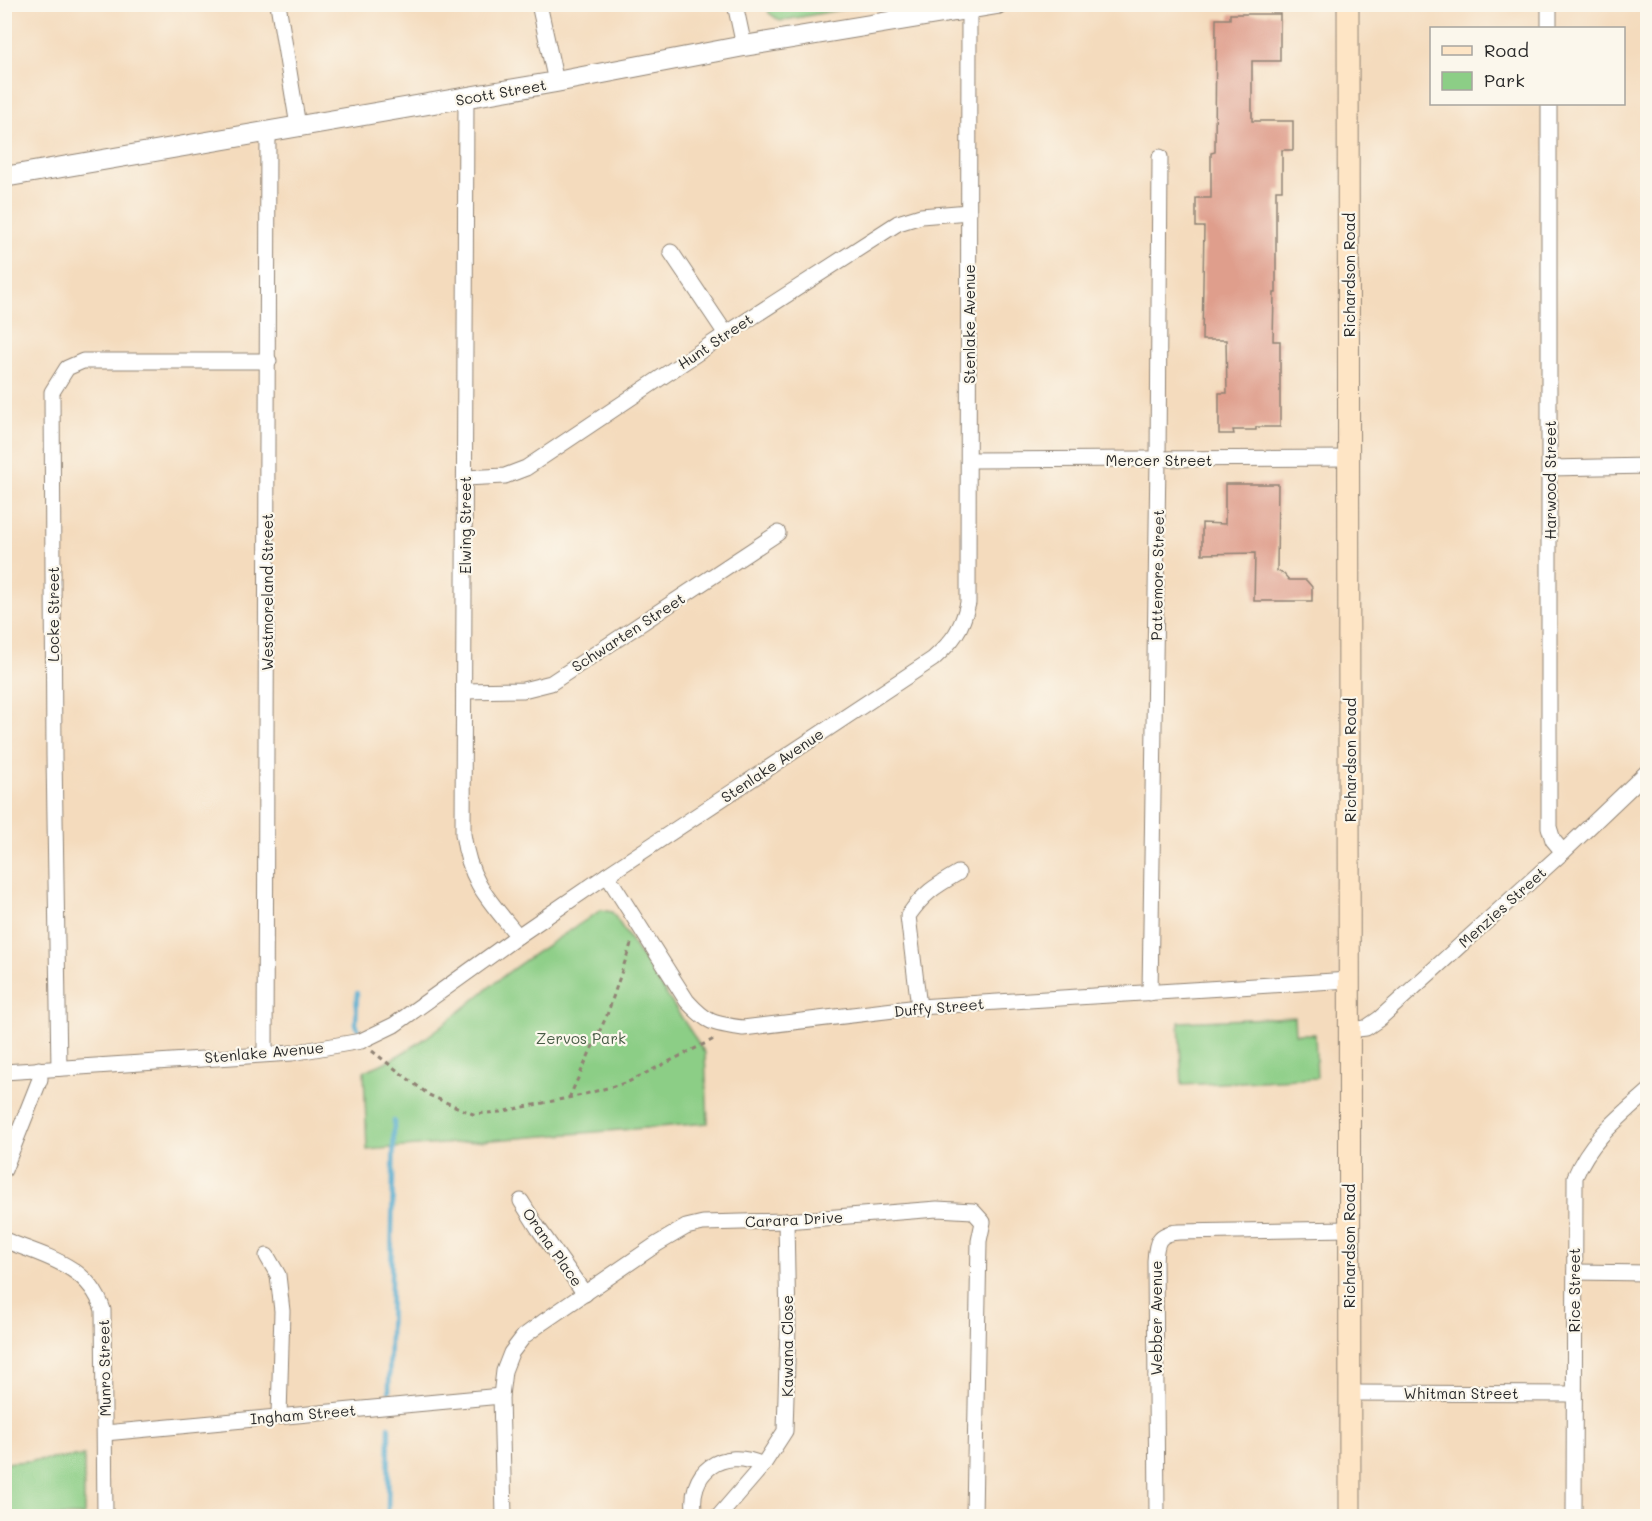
<svg xmlns="http://www.w3.org/2000/svg" width="1652" height="1521" font-family="Mali,sans-serif">
	<style>
		.green { fill: #8cce86; stroke: #5c7c58; stroke-width: 1.5 }
		.lines { fill: none; stroke-linecap: round; stroke-linejoin: round }
		.stream { stroke: #52abcf; stroke-width: 4.5 }
		.building { fill: #df9e8c }
		.minor-casing { stroke: #908374; stroke-width: 17 }
		.tertiary-casing { stroke: #908374; stroke-width: 22 }
		.secondary-casing { stroke: #908374; stroke-width: 23 }
		.path { stroke: #908374; stroke-width: 3; stroke-dasharray: 4.5 4.5; stroke-linecap: butt }
		.minor { stroke: #fff; stroke-width: 15 }
		.tertiary { stroke: #fff; stroke-width: 20 }
		.secondary { stroke: #fee5c5; stroke-width: 21 }
		.labels { text-anchor: middle; dominant-baseline: central; stroke-width: 4.5; stroke-linejoin: round; paint-order: stroke }
		.street-label { font-size: 15px; fill: #2b2b2b; stroke: #fbf7ec }
		.park-label { font-size: 15px; fill: #485c46; stroke: #fbf7ec }
	</style>
	<rect width="100%" height="100%" fill="#fbf7ec"/>
	<filter id="ink" filterUnits="userSpaceOnUse"><feTurbulence type="fractalNoise" baseFrequency=".0167" numOctaves="2"/><feDisplacementMap in="SourceGraphic" scale="12" xChannelSelector="R" yChannelSelector="G"/><feConvolveMatrix kernelMatrix="1 2 1 2 8 2 1 2 1" color-interpolation-filters="sRGB"/></filter>
	<filter id="wash" filterUnits="userSpaceOnUse"><feTurbulence type="fractalNoise" baseFrequency=".008" numOctaves="4" result="noise"/><feDisplacementMap in="SourceGraphic" scale="24" xChannelSelector="R" yChannelSelector="G"/><feGaussianBlur stdDeviation="1.35" result="paint"/><feColorMatrix in="noise" values="0 0 0 0 0 0 0 0 0 0 0 0 0 0 0 0 0 1.4 0 .05"/><feComposite in="paint" operator="in"/></filter>
	<g filter="url(#wash)">
		<rect width="100%" height="100%" fill="#f4dbbd"/>
		<!-- green -->
		<g class="green">
			<path d="M767,5v-1l99,1 -86,16 -11,-8z"/>
			<path d="M601,910l11,2 93,141 3,70 -341,27 -3,-79c55,-19 96,-62 142,-97 30,-23 64,-43 95,-64z"/>
			<path d="M1294,1017l1,17h20l2,44 -135,7 -3,-63z"/>
			<path d="M84,1456v60h-79v-53z"/>
		</g>
		<g class="lines">
			<!-- stream -->
			<g class="stream">
				<path d="M357,993l-1,31 2,5"/>
				<path d="M389,1391l5,-270"/>
				<path d="M388,1516l1,-90"/>
			</g>
		</g>
		<g id="blocks">
			<!-- building -->
			<g class="building">
				<path d="M1230,14h50v47h-28v60h41v29h-11v40h-6v103h-2l-1,48h7v86h-24v3h-23l1,4h-15v-41h8l-1,-53h-24l2,-113h-8v-29h15v-45l4,-1 1,-133h14z"/>
				<path d="M1225,484h53l-1,87 7,3 5,6h17l6,7v14h-58l1,-48 -53,1v-31l23,1z"/>
			</g>
		</g>
	</g>
	<g filter="url(#ink)">
		<use href="#blocks" fill-opacity="0" stroke="#908374" stroke-width="1.5"/>
		<g class="lines">
			<!-- minor casing -->
			<g class="minor-casing">
				<g id="minor">
					<path d="M278,4l20,122"/>
					<path d="M539,4l17,78"/>
					<path d="M735,4l9,42"/>
					<path d="M897,4l1,17"/>
					<path d="M1549,4v24"/>
					<path d="M466,97l-3,737c7,49 25,65 55,102"/>
					<path d="M1549,104v723l4,13 10,12"/>
					<path d="M671,252l55,82"/>
					<path d="M969,460l381,-2"/>
					<path d="M1550,468l98,-2"/>
					<path d="M465,478l40,-2 21,-8 200,-134 172,-111 23,-7 48,-4"/>
					<path d="M464,691l59,-1 28,-7 227,-150"/>
					<path d="M607,875l80,126c20,22 26,23 56,27l176,-21 430,-27"/>
					<path d="M1150,993l8,-533 2,-303"/>
					<path d="M919,1007l-11,-91c16,-23 26,-29 50,-43"/>
					<path d="M1349,1030l17,-2 13,-9 184,-167 85,-81"/>
					<path d="M265,1054l3,-923"/>
					<path d="M59,1068l-5,-312 -2,-364 15,-24 16,-7h186"/>
					<path d="M4,1072l288,-19 69,-12 33,-16 124,-89 89,-61 326,-216c20,-18 29,-30 35,-56l1,-594"/>
					<path d="M4,1170l36,-91 -1,-10"/>
					<path d="M521,1201l17,27 47,66"/>
					<path d="M4,1240c40,16 85,25 99,70l2,206"/>
					<path d="M267,1256l11,19 4,36 -3,104"/>
					<path d="M1575,1272l73,1"/>
					<path d="M1350,1393l223,1"/>
					<path d="M105,1433l396,-37"/>
					<path d="M504,1516l-3,-120 3,-25 7,-18 13,-17 19,-14 114,-78 29,-17 17,-4 83,-2 151,-12 36,2 10,11 -4,19 -5,275"/>
					<path d="M695,1516c-9,-44 27,-70 68,-51"/>
					<path d="M719,1516l44,-51 22,-34 3,-105 -2,-105"/>
					<path d="M1157,1516l-2,-255c1,-19 3,-28 24,-29l170,-3"/>
					<path d="M1574,1516l1,-339c16,-38 43,-58 73,-85"/>
				</g>
			</g>
			<!-- tertiary casing -->
			<g class="tertiary-casing">
				<path id="tertiary" d="M4,177l552,-95 188,-36 253,-42"/>
			</g>
			<!-- secondary casing -->
			<g class="secondary-casing">
				<path id="secondary" d="M1348,4l2,1512"/>
			</g>
			<!-- path -->
			<g class="path">
				<path d="M372,1051l57,44 44,19 27,-2 82,-17 46,-13 84,-42 3,-4"/>
				<path d="M569,1098l38,-83 25,-74"/>
			</g>
			<!-- minor -->
			<use href="#minor" class="minor"/>
			<!-- tertiary -->
			<use href="#tertiary" class="tertiary"/>
			<!-- secondary -->
			<use href="#secondary" class="secondary"/>
		</g>
	</g>
	<g class="labels">
		<!-- street labels -->
		<g class="street-label">
			<text transform="translate(501 92) rotate(-10)">Scott Street</text>
			<text transform="translate(1349 275) rotate(-90)">Richardson Road</text>
			<text transform="translate(969 324) rotate(-90)">Stenlake Avenue</text>
			<text transform="translate(715 341) rotate(-34)">Hunt Street</text>
			<text x="1159" y="460">Mercer Street</text>
			<text transform="translate(1550 480) rotate(-90)">Harwood Street</text>
			<text transform="translate(465 525) rotate(-90)">Elwing Street</text>
			<text transform="translate(1157 575) rotate(-89)">Pattemore Street</text>
			<text transform="translate(267 592) rotate(-90)">Westmoreland Street</text>
			<text transform="translate(53 614) rotate(-90)">Locke Street</text>
			<text transform="translate(628 632) rotate(-33)">Schwarten Street</text>
			<text transform="translate(1350 760) rotate(-90)">Richardson Road</text>
			<text transform="translate(772 765) rotate(-34)">Stenlake Avenue</text>
			<text transform="translate(1502 907) rotate(-42)">Menzies Street</text>
			<text transform="translate(939 1007) rotate(-5)">Duffy Street</text>
			<text transform="translate(264 1052) rotate(-5)">Stenlake Avenue</text>
			<text transform="translate(794 1219) rotate(-3)">Carara Drive</text>
			<text transform="translate(1349 1246) rotate(-90)">Richardson Road</text>
			<text transform="translate(553 1247) rotate(55)">Orana Place</text>
			<text transform="translate(1574 1290) rotate(-90)">Rice Street</text>
			<text transform="translate(1156 1318) rotate(-90)">Webber Avenue</text>
			<text transform="translate(787 1346) rotate(-90)">Kawana Close</text>
			<text transform="translate(104 1368) rotate(-91)">Munro Street</text>
			<text x="1461" y="1393">Whitman Street</text>
			<text transform="translate(303 1414) rotate(-5)">Ingham Street</text>
		</g>
		<!-- park labels -->
		<g class="park-label">
			<text x="581" y="1038">Zervos Park</text>
		</g>
	</g>
	<!-- margin -->
	<rect width="1652" height="1521" fill="none" stroke="#fbf7ec" stroke-width="24"/>
	<!-- legend -->
	<rect x="1430" y="27" width="195" height="78" fill="#fbf7ec" stroke="#a8a59f" stroke-width="1.5"/>
	<rect x="1442" y="46" width="30" height="9" fill="#fee5c5" stroke="#a8a59f" stroke-width="1.5"/>
	<text x="1484" y="57" font-size="18" fill="#2b2b2b">Road</text>
	<rect x="1442" y="72" width="30" height="18" fill="#8cce86" stroke="#a8a59f" stroke-width="1.5"/>
	<text x="1484" y="87" font-size="18" fill="#2b2b2b">Park</text>
</svg>
